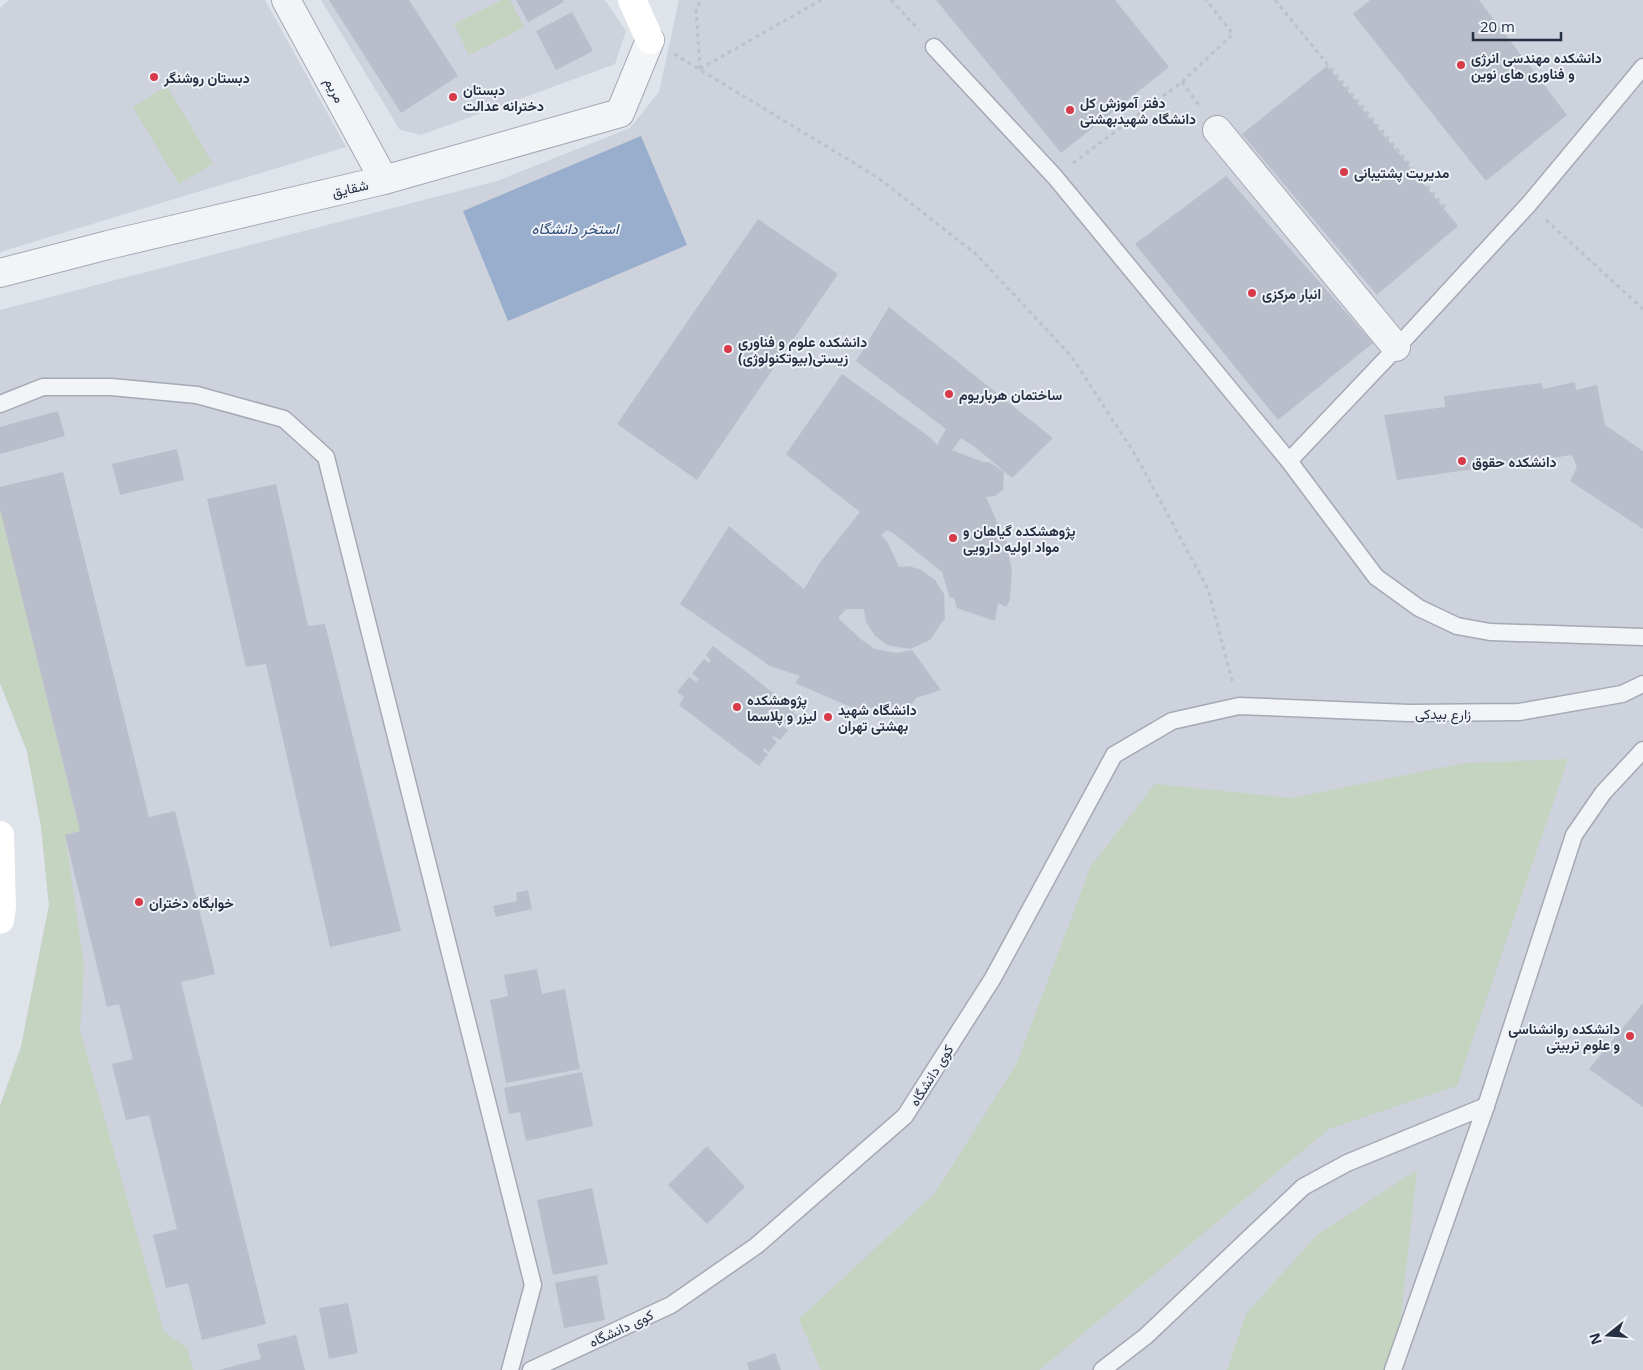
<svg xmlns="http://www.w3.org/2000/svg" width="1643" height="1370" font-family="'Open Sans',Vazirmatn,sans-serif">
	<style>
		.built { fill: #cdd2dc }
		.green { fill: #c4d4c0 }
		.water { fill: #98aecc }
		.building { fill: #b9beca }
		.lines { fill: none; stroke-linecap: round; stroke-linejoin: round }
		.lane-casing { stroke: #a4a9b4; stroke-width: 19 }
		.street-casing { stroke: #a4a9b4; stroke-width: 30 }
		.path { stroke: #bdc1c8; stroke-width: 3; stroke-dasharray: 4 4; stroke-linecap: butt }
		.lane { stroke: #f2f4f7; stroke-width: 16 }
		.street { stroke: #f2f4f7; stroke-width: 28 }
		.secondary { stroke: #fff; stroke-width: 28 }
		.poi-dot { fill: #d73b4a; stroke: #eff2f7; stroke-width: 2 }
		.labels { text-anchor: middle; dominant-baseline: central; stroke-width: 4; stroke-linejoin: round; paint-order: stroke }
		.poi-label { font-size: 14px; font-weight: bold; fill: #272f42; stroke: #eff2f7; text-anchor: start }
		.street-label { font-size: 14px; fill: #272f42; stroke: #eff2f7 }
		.water-label { font-size: 15px; font-style: italic; fill: #2e4b79; stroke: #eff2f7 }
	</style>
	<rect width="100%" height="100%" fill="#dfe3ea"/>
	<!-- built -->
	<g class="built">
		<path d="M9,0h256l81,147 -346,105v-244z"/>
		<path d="M321,0h284l21,31 -11,33 -194,71 -21,-5z"/>
		<path d="M679,0h964v1370h-1643v-264l21,-59 28,-142 -8,-79 -14,-75 -27,-68v-373l497,-129 133,-53 29,-36z"/>
	</g>
	<!-- green -->
	<g class="green">
		<path d="M502,0h8l14,27 -55,28 -15,-31z"/>
		<path d="M167,86l46,78 -34,20 -46,-77z"/>
		<path d="M0,509l80,322 -15,4 19,131 -4,64 84,302 23,16 6,22h-193v-264l21,-59 28,-142 -8,-79 -14,-75 -27,-68z"/>
		<path d="M1568,759l-111,327 -128,43 -290,241h-218l-22,-51 136,-126 81,-128 75,-199 64,-82 136,14 174,-35z"/>
		<path d="M1417,1170l-21,191 -6,9h-163l19,-56 71,-79z"/>
	</g>
	<!-- water -->
	<path class="water" d="M641,136l46,109 -179,76 -45,-110z"/>
	<!-- building -->
	<g class="building">
		<path d="M329,0h80l49,76 -57,37z"/>
		<path d="M516,0h47l1,2 -36,20z"/>
		<path d="M936,0h179l54,67 -108,86z"/>
		<path d="M1370,0h109l88,115 -81,66 -133,-167z"/>
		<path d="M572,12l21,39 -37,19 -20,-39z"/>
		<path d="M1327,66l131,160 -81,69 -135,-161z"/>
		<path d="M1226,176l147,167 -95,77 -143,-176z"/>
		<path d="M758,219l80,55 -141,206 -80,-56z"/>
		<path d="M889,307l164,131 -41,40 -37,-31 -14,-9 -9,12 31,12h6l15,10 -1,18 -8,6 -9,1 12,27 7,10 7,38 -2,28 -4,7 -8,-4 -3,18 -38,-13 -3,-10h-4l-8,-26 -49,-39 -6,-3 -6,5 6,6 12,26 10,-1 12,4 14,10 9,14 1,24 -15,22 -20,9 -23,-4 -12,-9 -9,-14 -2,-13h-18l-8,9 24,22 13,9 21,4 16,-3 29,40 -25,8 -6,9 -57,1 -58,-25 5,-7 -30,-10 -90,-62 49,-78 75,63 17,-28 39,-49 -74,-58 56,-80 89,64 6,7 9,-16 -90,-68z"/>
		<path d="M1575,382l1,8 21,-5 8,40 38,26v78l-73,-48 7,-14 -5,-12 -175,25 -13,-65 61,-8 -1,-11 97,-13 2,6z"/>
		<path d="M58,411l7,25 -65,18v-27z"/>
		<path d="M177,449l7,31 -64,15 -8,-31z"/>
		<path d="M63,472l86,345 26,-6 40,163 -34,8 85,342 -64,16 -14,-57 -22,5 -13,-53 24,-6 -28,-114 -23,5 -14,-56 21,-5 -14,-55 -12,3 -42,-172 15,-4 -80,-322v-22z"/>
		<path d="M276,484l32,142 17,-2 76,307 -71,16 -64,-283 -20,3 -39,-168z"/>
		<path d="M713,646l82,64 -2,2 5,4 -9,11 -5,-4 -2,3 6,4 -8,10 -6,-4 -2,2 5,4 -8,10 -5,-4 -1,3 5,3 -9,12 -80,-61 5,-8 -7,-5 12,-15 7,5 3,-3 -7,-5 12,-15 5,4 2,-3 -5,-5z"/>
		<path d="M528,890l4,19 -36,8 -3,-11 24,-5 -1,-8z"/>
		<path d="M537,969l5,25 23,-5 15,80 -74,14 -16,-83 18,-4 -4,-21z"/>
		<path d="M1643,1003v104l-54,-38z"/>
		<path d="M582,1072l11,54 -67,15 -6,-29 -11,2 -5,-26z"/>
		<path d="M707,1146l38,41 -38,37 -39,-39z"/>
		<path d="M592,1188l16,76 -55,11 -16,-75z"/>
		<path d="M597,1275l8,45 -41,8 -9,-45z"/>
		<path d="M348,1303l10,50 -29,6 -10,-51z"/>
		<path d="M296,1335l9,35h-86l42,-11 -4,-15z"/>
		<path d="M775,1353l6,17h-32l-2,-7z"/>
	</g>
	<g class="lines">
		<!-- lane casing -->
		<g class="lane-casing">
			<g id="lane">
				<path d="M934,47l121,130 234,284 111,-117 129,-140 114,-137"/>
				<path d="M0,404l43,-17h68l86,8 87,24 42,38 207,828 -23,85"/>
				<path d="M1289,461l87,116 43,31 38,18 33,6 153,5"/>
				<path d="M1486,1106l88,-271 29,-42 40,-43"/>
				<path d="M531,1370l140,-65 85,-59 149,-130 88,-138 121,-223 58,-34 67,-15 170,7 110,-1 103,-18 21,-10"/>
				<path d="M1102,1370l44,-34 157,-149 44,-24 139,-57 -93,264"/>
			</g>
		</g>
		<!-- street casing -->
		<g class="street-casing">
			<g id="street">
				<path d="M286,0l98,180"/>
				<path d="M1217,130l179,217"/>
				<path d="M0,273l108,-28 276,-65 236,-67 30,-73"/>
			</g>
		</g>
		<!-- path -->
		<g class="path">
			<path d="M891,0l28,30"/>
			<path d="M1275,0l171,209"/>
			<path d="M674,54l203,123 99,77 96,103 64,99 72,133 25,95"/>
			<path d="M700,69l121,-69"/>
			<path d="M700,69l-4,-60 5,-9"/>
			<path d="M1182,82l19,26"/>
			<path d="M1073,163l109,-81 51,-48 -27,-34"/>
			<path d="M1546,220l97,89"/>
		</g>
		<!-- lane -->
		<use href="#lane" class="lane"/>
		<!-- street -->
		<use href="#street" class="street"/>
		<!-- secondary -->
		<g class="secondary">
			<path d="M632,0l18,40"/>
			<path d="M0,835l2,72 -2,13"/>
		</g>
	</g>
	<!-- markers -->
	<g class="poi-dot">
		<circle cx="1461" cy="65" r="5"/>
		<circle cx="154" cy="77" r="5"/>
		<circle cx="453" cy="97" r="5"/>
		<circle cx="1070" cy="110" r="5"/>
		<circle cx="1344" cy="172" r="5"/>
		<circle cx="1252" cy="293" r="5"/>
		<circle cx="728" cy="349" r="5"/>
		<circle cx="949" cy="394" r="5"/>
		<circle cx="1462" cy="461" r="5"/>
		<circle cx="953" cy="538" r="5"/>
		<circle cx="737" cy="707" r="5"/>
		<circle cx="828" cy="717" r="5"/>
		<circle cx="139" cy="902" r="5"/>
		<circle cx="1630" cy="1036" r="5"/>
	</g>
	<g class="labels">
		<!-- poi labels -->
		<g class="poi-label">
			<text x="1471" y="57">دانشکده مهندسی انرژی<tspan x="1471" dy="16">و فناوری های نوین</tspan></text>
			<text x="164" y="77">دبستان روشنگر</text>
			<text x="463" y="89">دبستان<tspan x="463" dy="16">دخترانه عدالت</tspan></text>
			<text x="1080" y="102">دفتر آموزش کل<tspan x="1080" dy="16">دانشگاه شهیدبهشتی</tspan></text>
			<text x="1354" y="172">مدیریت پشتیبانی</text>
			<text x="1262" y="293">انبار مرکزی</text>
			<text x="738" y="341">دانشکده علوم و فناوری<tspan x="738" dy="16">زیستی(بیوتکنولوژی)</tspan></text>
			<text x="959" y="394">ساختمان هرباریوم</text>
			<text x="1472" y="461">دانشکده حقوق</text>
			<text x="963" y="530">پژوهشکده گیاهان و<tspan x="963" dy="16">مواد اولیه دارویی</tspan></text>
			<text x="747" y="699">پژوهشکده<tspan x="747" dy="16">لیزر و پلاسما</tspan></text>
			<text x="838" y="709">دانشگاه شهید<tspan x="838" dy="16">بهشتی تهران</tspan></text>
			<text x="149" y="902">خوابگاه دختران</text>
			<text x="1620" y="1028" text-anchor="end">دانشکده روانشناسی<tspan x="1620" dy="16">و علوم تربیتی</tspan></text>
		</g>
		<!-- street labels -->
		<g class="street-label">
			<text transform="translate(335 90) rotate(62)">مریم</text>
			<text transform="translate(350 188) rotate(-13)">شقایق</text>
			<text x="1443" y="713">زارع بیدکی</text>
			<text transform="translate(931 1075) rotate(-58)">کوی دانشگاه</text>
			<text transform="translate(621 1328) rotate(-25)">کوی دانشگاه</text>
		</g>
		<!-- water labels -->
		<g class="water-label">
			<text x="575" y="228">استخر دانشگاه</text>
		</g>
	</g>
	<!-- north arrow -->
	<g transform="translate(1608 1335) rotate(253)" stroke="#eff2f7" stroke-width="4" paint-order="stroke">
	<path d="M0-4L9 19L0 12L-9 19Z" fill="#272f42"/>
	<text y="-8" font-size="14" font-weight="bold" text-anchor="middle" fill="#272f42">N</text>
	</g>
	<!-- scale -->
	<path d="M1473 32v8h88v-8" fill="none" stroke="#272f42" stroke-width="2.5"/>
	<text x="1480" y="32" font-size="15" fill="#272f42" stroke="#eff2f7" stroke-width="4" paint-order="stroke">20 m</text>
</svg>
